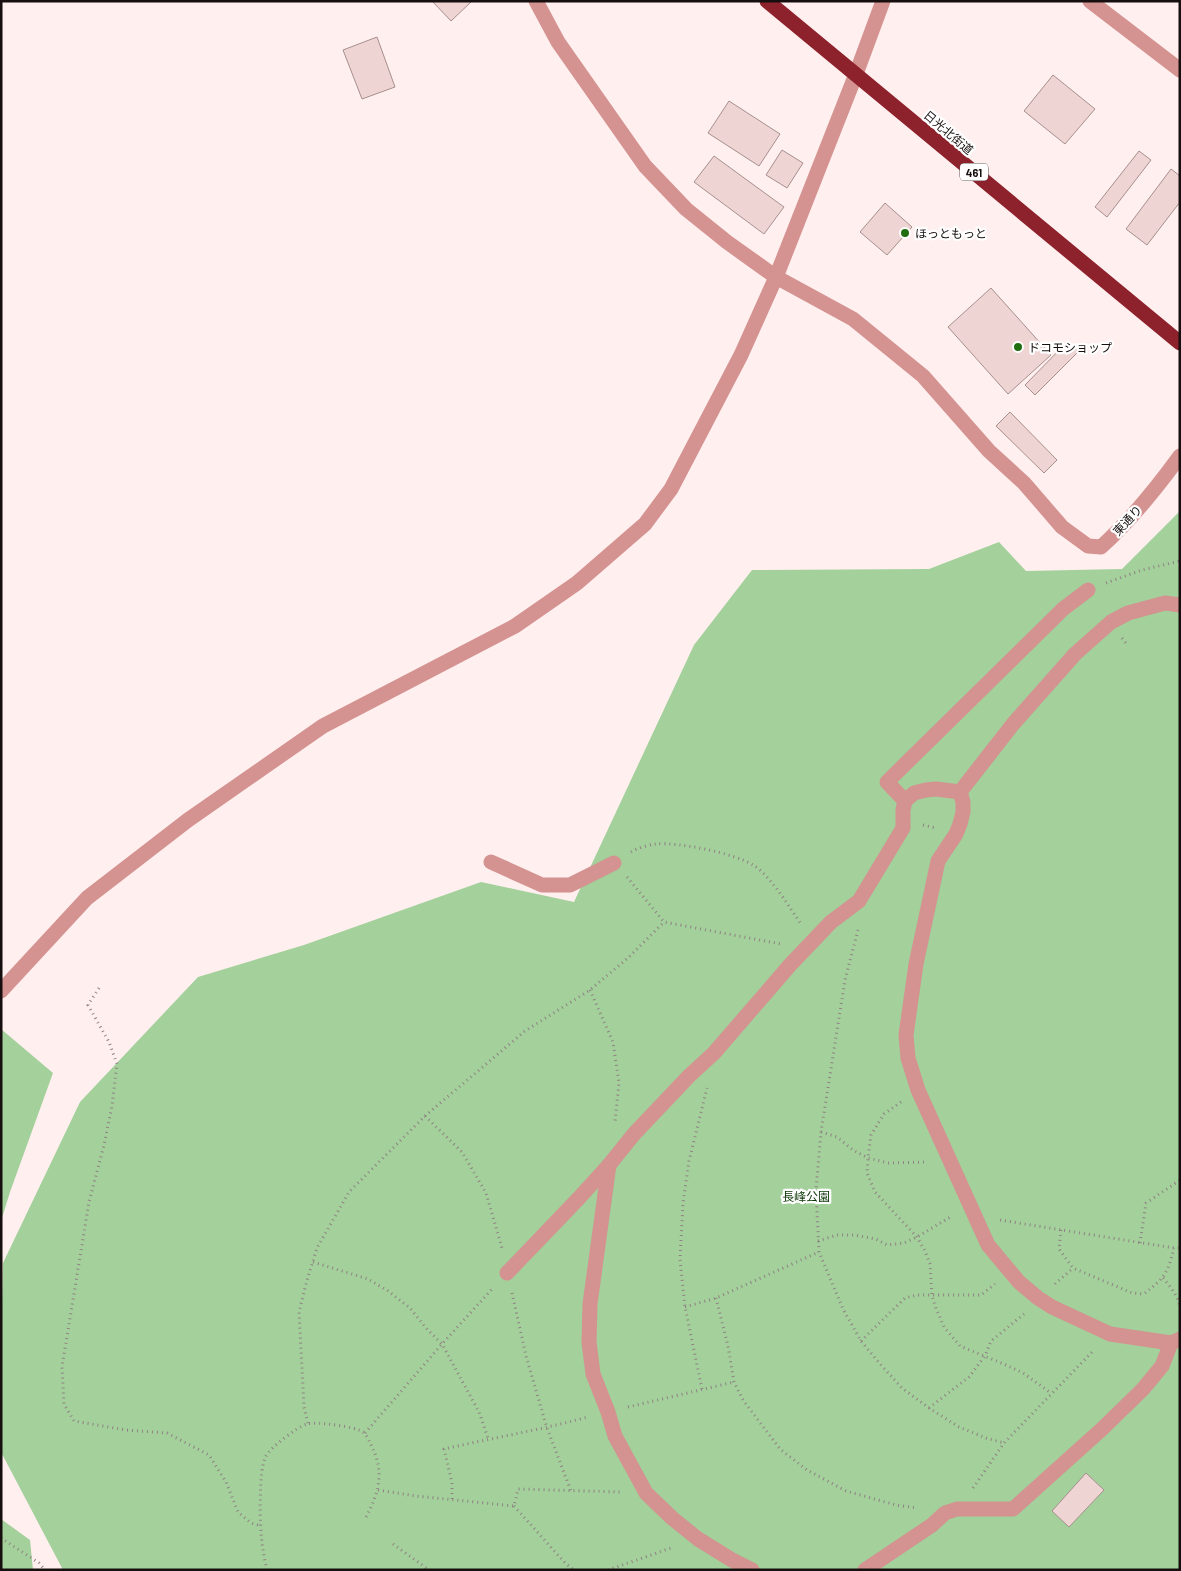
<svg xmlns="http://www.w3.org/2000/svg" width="1181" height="1571" font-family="Barlow,'Noto Sans JP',sans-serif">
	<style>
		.green { fill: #a3d09b }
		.building { fill: #eed5d4; stroke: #a78f8e }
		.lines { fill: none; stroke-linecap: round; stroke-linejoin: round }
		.path { stroke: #8f8383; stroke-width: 3; stroke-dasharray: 1 4; stroke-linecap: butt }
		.minor { stroke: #d49290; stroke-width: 15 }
		.highway { stroke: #8d212c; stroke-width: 15 }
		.poi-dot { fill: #216e12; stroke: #fff; stroke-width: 2 }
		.labels { text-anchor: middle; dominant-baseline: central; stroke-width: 4.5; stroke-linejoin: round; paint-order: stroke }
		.shield { fill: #fff; stroke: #5d5757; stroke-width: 1 }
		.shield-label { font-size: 11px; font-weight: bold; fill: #170f0f }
		.street-label { font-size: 12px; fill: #170f0f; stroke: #fff }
		.poi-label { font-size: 12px; fill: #170f0f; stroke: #fff; text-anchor: start }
		.park-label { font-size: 12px; fill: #083302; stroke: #fff }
	</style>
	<rect width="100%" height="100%" fill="#ffefef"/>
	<!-- green -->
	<g class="green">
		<path d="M1180,511v1059h-1117l-62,-118v-103l2,-86 77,-161 118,-125 106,-32 177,-63 93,20 120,-257 58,-75 177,-1 70,-27 27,29 96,-2z"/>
		<path d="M1,1029l52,44 -43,119 -9,29z"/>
		<path d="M1,1519l29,21 3,30h-32z"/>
	</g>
	<!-- building -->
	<g class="building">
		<path d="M432,1h40l-21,20z"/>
		<path d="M377,37l18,50 -33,12 -19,-49z"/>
		<path d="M1053,75l42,34 -30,35 -41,-33z"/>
		<path d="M729,101l51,33 -21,32 -51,-33z"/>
		<path d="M782,150l21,13 -16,25 -21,-13z"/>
		<path d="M1139,151l12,9 -44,57 -12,-10z"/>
		<path d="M714,156l70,51 -20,27 -70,-52z"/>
		<path d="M1171,169l9,7v26l-33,43 -21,-16z"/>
		<path d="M885,203l27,24 -25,28 -27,-23z"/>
		<path d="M991,288l60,67 -43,39 -60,-67z"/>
		<path d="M1068,341l10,11 -43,43 -10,-10z"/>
		<path d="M1010,412l47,48 -13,13 -48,-47z"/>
		<path d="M1086,1473l18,17 -35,37 -17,-16z"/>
	</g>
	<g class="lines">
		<!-- path -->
		<g class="path">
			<path d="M1106,583l36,-13 38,-9"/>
			<path d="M1122,638l6,8"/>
			<path d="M923,825l13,3"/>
			<path d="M631,852c6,-4 17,-7 25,-8 22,-2 78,9 97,21 17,10 37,43 48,59"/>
			<path d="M627,877l37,45 117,22"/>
			<path d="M858,930l-13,50 -24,152 -5,58 3,62 24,57 18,32 19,23 22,24 27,20 30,19 27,11 18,5"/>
			<path d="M99,988l-11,17 21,37 8,22 -5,42 -8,39 -15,57 -27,165 2,37 10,17 52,9 41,3 42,22 17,27 12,30 13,11 10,3"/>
			<path d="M590,990l23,52 6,41 -4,39"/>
			<path d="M901,1102l-17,12 -13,21 -3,23 -1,15 8,19 42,45 8,14 5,13 2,32 4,12 8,19 16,19 46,19 17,8 28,20"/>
			<path d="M425,1116l37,36 24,41 16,55"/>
			<path d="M821,1132l16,5 16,13 15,8 20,5 40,-1"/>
			<path d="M1000,1220l174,28h6"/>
			<path d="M1061,1230l-2,19 14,19 59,25 12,1c21,-17 23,-19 30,-46"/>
			<path d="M818,1241l19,-6h17l22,4 11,6 17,-2 13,-6 35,-21"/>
			<path d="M1140,1243l6,-40 34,-23"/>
			<path d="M313,1262l55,17 20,12 22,17 16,20 16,16 37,68 9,26"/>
			<path d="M1163,1278c7,8 16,19 17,30"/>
			<path d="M1055,1284l18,-16"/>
			<path d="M512,1293l14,63 21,72 24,63"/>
			<path d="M716,1298l12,48 6,36 9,18 37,49 27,21 39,21 50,14 21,3"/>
			<path d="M685,1307l31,-9 103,-46"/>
			<path d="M861,1341l44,-43 12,-3h64l14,-11"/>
			<path d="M702,1389l-17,-82 -5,-47 3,-57 6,-42 18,-73"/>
			<path d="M628,1407l106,-25"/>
			<path d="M929,1408l40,-31 16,-21 6,-15 33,-27"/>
			<path d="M308,1423l-4,-16 -5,-95 8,-32 10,-32 32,-56 76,-76 100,-85 65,-41 39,-33 35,-35"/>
			<path d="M365,1433l77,-89 51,-56"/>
			<path d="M973,1488l31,-45 90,-93"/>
			<path d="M378,1490l38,6 98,10 4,-17 103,3"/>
			<path d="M452,1499v-16l-8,-34c48,-11 96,-19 144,-32"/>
			<path d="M514,1506l52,58 8,6"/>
			<path d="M1,1538l38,25 6,7"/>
			<path d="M393,1544l36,26"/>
			<path d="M267,1570c-2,-9 -4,-18 -5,-27 -2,-16 -4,-73 4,-87 5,-9 31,-29 41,-32 8,-3 50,3 56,8 4,3 6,9 8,13 14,26 8,48 -5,72"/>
			<path d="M608,1570l66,-23"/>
		</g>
		<!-- minor -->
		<g class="minor">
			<path d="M536,1l22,41 87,124 41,43 41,33 49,35 77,42 70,57 66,75 35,32 38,44 26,19 13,1c30,-27 55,-58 79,-91"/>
			<path d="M1090,1l90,69"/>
			<path d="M1180,605l-15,-2 -37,10 -17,9 -36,32 -62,70 -53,68 3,10v10l-3,12 -4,10 -18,27 -22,103 -10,71 2,23 10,32 70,155 31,37 19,16 14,9 58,27 61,9 9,-4"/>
			<path d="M905,801l-18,-19 176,-173 25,-19"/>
			<path d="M491,862l51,23h28l44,-22"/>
			<path d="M1,991l86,-93 101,-78 135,-94 192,-100 62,-43 68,-59 26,-35 70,-134 35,-78 80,-203 27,-73"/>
			<path d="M609,1165l-19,139 -1,38 4,32 15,38 7,24 31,57 26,25 26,21 34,21 20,10"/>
			<path d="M507,1273l72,-75 30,-33 25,-31 55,-58 25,-23 76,-88 41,-43 28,-21 44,-73v-18l2,-9 9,-8 12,-3 10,-1 24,3"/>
			<path d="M865,1570l67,-45 13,-12 12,-4h56l89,-80 41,-40 19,-23 9,-23"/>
		</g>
		<!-- highway -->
		<path class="highway" d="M767,1l413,342"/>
	</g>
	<!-- markers -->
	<g class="poi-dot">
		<circle cx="905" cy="233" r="5"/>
		<circle cx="1018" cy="347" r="5"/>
	</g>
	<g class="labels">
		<!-- shield labels -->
		<rect class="shield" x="960" y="163.5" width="28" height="17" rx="4"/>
		<g class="shield-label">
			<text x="974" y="172">461</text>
		</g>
		<!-- street labels -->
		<g class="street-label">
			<text transform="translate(949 132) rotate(40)">日光北街道</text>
			<text transform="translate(1127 520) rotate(-47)">東通り</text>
		</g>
		<!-- poi labels -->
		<g class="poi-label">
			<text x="915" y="233">ほっともっと</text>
			<text x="1028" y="347">ドコモショップ</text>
		</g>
		<!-- park labels -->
		<g class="park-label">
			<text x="806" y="1196">長峰公園</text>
		</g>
	</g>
	<!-- border -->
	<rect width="1181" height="1571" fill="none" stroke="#170f0f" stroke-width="5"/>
</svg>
